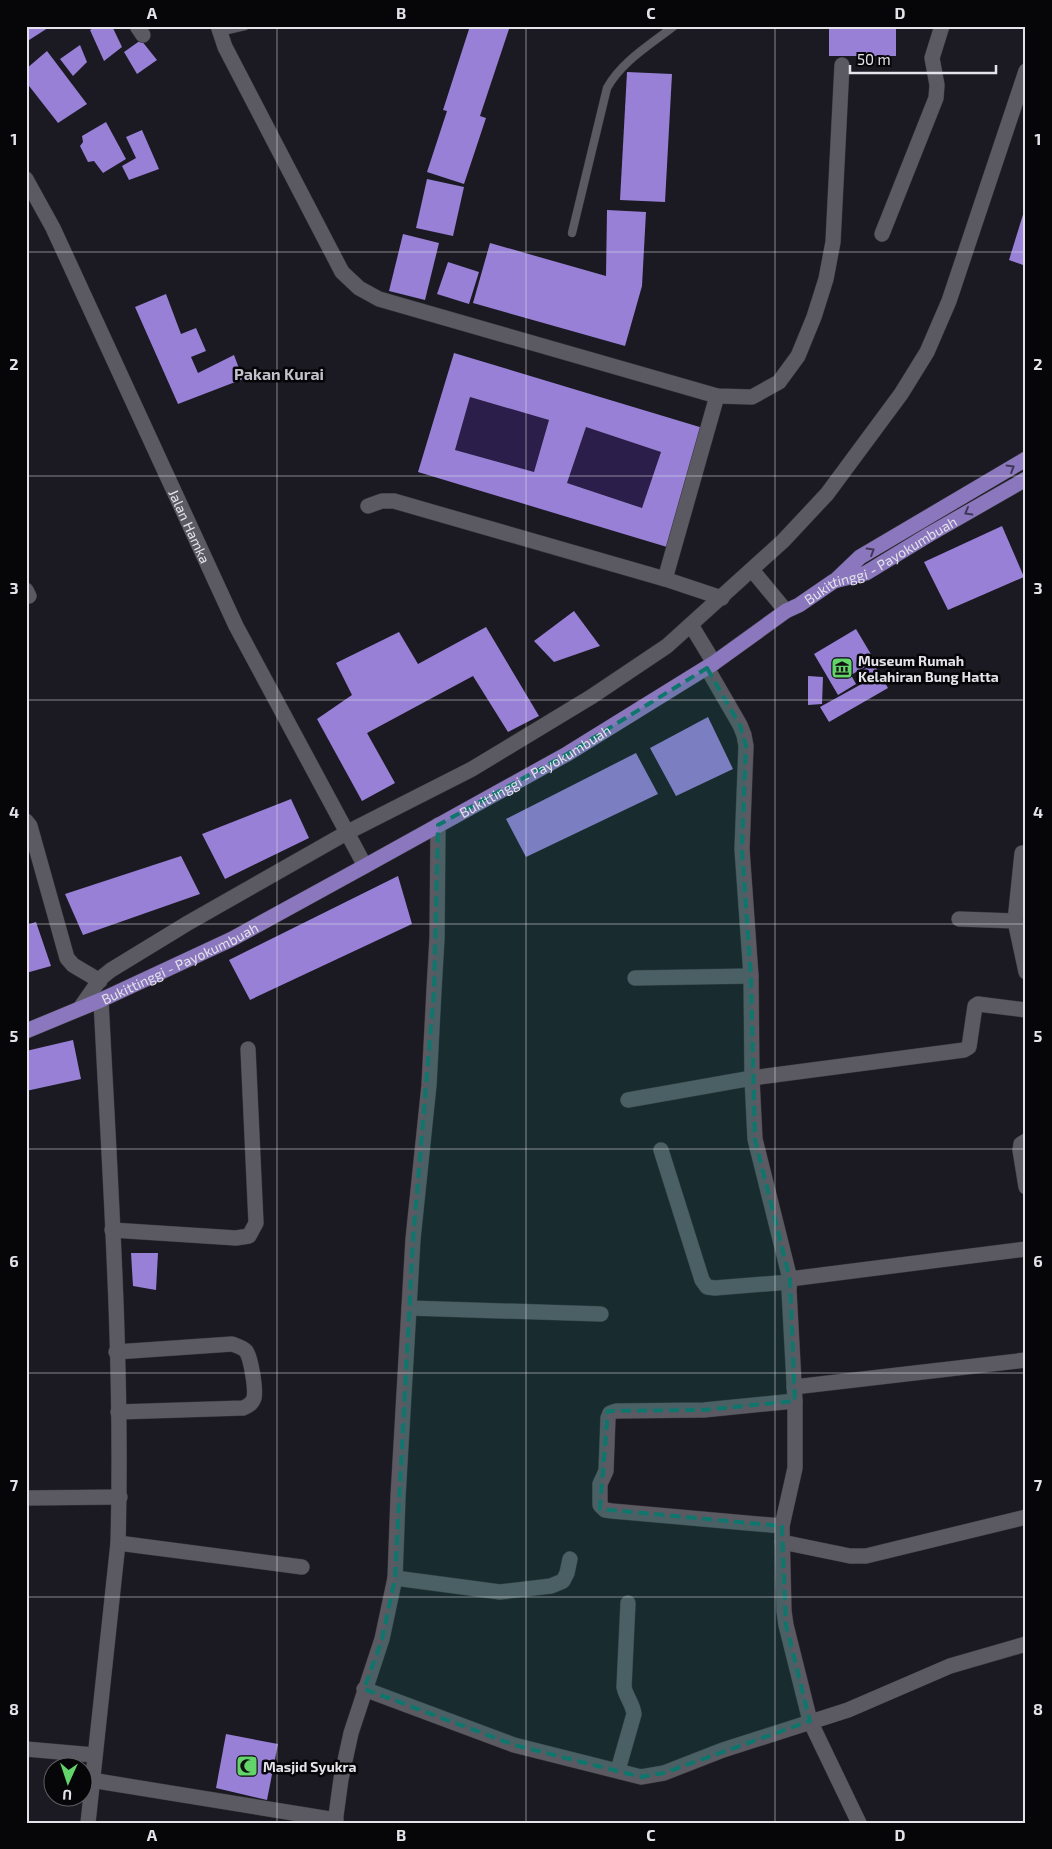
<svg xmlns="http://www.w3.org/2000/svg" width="1052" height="1849" font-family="'Exo 2',sans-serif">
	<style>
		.green { fill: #2b1e4a }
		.building { fill: #9780d6; fill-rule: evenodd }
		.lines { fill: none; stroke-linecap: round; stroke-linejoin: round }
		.service-casing { stroke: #37363b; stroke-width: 9 }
		.minor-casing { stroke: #37363b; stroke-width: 16 }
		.tertiary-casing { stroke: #37363b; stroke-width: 16 }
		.primary-casing { stroke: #37363b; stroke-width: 16 }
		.service { stroke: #5b5a62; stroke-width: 8 }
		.minor { stroke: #5b5a62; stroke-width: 15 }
		.tertiary { stroke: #5b5a62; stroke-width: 15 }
		.primary { stroke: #8a77bd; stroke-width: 15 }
		.oneway { stroke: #413859 }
		.marked { fill: #0f766e; fill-opacity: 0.2; stroke: #0f766e; stroke-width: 4; stroke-dasharray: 10 6; stroke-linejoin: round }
		.grid { fill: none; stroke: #e4e3e9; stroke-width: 1; stroke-opacity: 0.55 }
		.labels { text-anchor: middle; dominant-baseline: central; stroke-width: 5; stroke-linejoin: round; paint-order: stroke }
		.street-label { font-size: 14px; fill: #e4e3e9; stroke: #060508 }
		.poi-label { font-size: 14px; font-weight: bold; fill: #e4e3e9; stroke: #060508; text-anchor: start }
		.quarter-label { font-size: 16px; font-weight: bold; fill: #c2c0ca; stroke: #060508 }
		.neatline { fill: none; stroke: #e4e3e9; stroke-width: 2 }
		.grid-label { font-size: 16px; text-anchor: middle; font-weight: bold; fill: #e4e3e9 }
	</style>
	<rect width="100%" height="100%" fill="#1b1921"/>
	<!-- green -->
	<g class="green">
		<path d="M470,397l79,23 -15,52 -79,-22z"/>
		<path d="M586,427l75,25 -19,56 -75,-25z"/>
	</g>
	<!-- building -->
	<g class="building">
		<path d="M26,26h25l-25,16z"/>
		<path d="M96,26h16l10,21 -18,14 -14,-31z"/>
		<path d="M470,26h40l-30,90 6,2 -22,66 -37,-12 20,-61 -4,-1z"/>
		<rect x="829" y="26" width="67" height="30"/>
		<path d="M141,40l16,20 -20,14 -13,-22z"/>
		<path d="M80,45l7,17 -14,14 -13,-17z"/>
		<path d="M47,51l40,53 -29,19 -32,-41v-13z"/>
		<path d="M627,72l45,2 -7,128 -45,-2z"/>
		<path d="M106,122l20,37 -23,14 -9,-12 -6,1 -8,-16 3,-4 -1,-6z"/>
		<path d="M142,130l17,39 -30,11 -7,-14 14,-8 -10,-21z"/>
		<path d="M427,179l37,8 -11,49 -37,-8z"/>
		<path d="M1025,208l1,1v57l-17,-6z"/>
		<path d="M607,210l39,2 -4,74 -17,60 -152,-43 17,-60 116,33z"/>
		<path d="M403,234l36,9 -14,57 -36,-9z"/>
		<path d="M448,262l31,10 -10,32 -32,-10z"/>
		<path d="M166,294l15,40 15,-6 10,23 -15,6 7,16 36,-18 9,24 -65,25 -43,-97z"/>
		<path d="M454,353l249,75 -36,119 -249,-75zM470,397l79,23 -15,52 -79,-22zM586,427l75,25 -19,56 -75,-25z"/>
		<path d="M1002,526l22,51 -76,33 -24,-48z"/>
		<path d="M574,611l26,35 -46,16 -20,-21z"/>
		<path d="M486,627l53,89 -31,16 -35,-56 -106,57 28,50 -33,18 -45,-82 35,-24 -16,-32 63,-31 19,32z"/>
		<path d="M856,629l19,32 -24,14 5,9 -18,11 -24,-41z"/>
		<path d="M874,664l14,24 -59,34 -9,-15 47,-26 -6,-10z"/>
		<path d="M808,676l15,1 -1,27 -14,1z"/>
		<path d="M708,717l25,52 -57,27 -26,-48z"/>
		<path d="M636,753l22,41 -132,63 -20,-38z"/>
		<path d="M291,799l18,39 -84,41 -23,-45z"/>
		<path d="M181,856l19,38 -117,41 -18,-41z"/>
		<path d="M398,876l14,48 -162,76 -21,-40z"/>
		<path d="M36,922l15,44 -25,7v-48z"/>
		<path d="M73,1040l8,39 -55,12v-40z"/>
		<path d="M131,1253h27l-2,37 -23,-4z"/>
		<path d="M226,1734l52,10 -11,56 -51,-12z"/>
	</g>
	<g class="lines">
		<!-- service casing -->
		<g class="service-casing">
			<g id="service">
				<path d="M219,32l26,-6"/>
				<path d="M572,233l35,-145c15,-27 43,-43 67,-62"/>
			</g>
		</g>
		<!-- minor casing -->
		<g class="minor-casing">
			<g id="minor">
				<path d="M137,26l6,9"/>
				<path d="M218,26l7,21 117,225 17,16 20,11 338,97 35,1 27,-15 19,-26 16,-39 12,-38 7,-37 9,-177"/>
				<path d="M882,234l54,-136 1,-13 -5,-27 10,-32"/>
				<path d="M368,506l14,-5h12l271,78 57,19"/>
				<path d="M752,570l34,41"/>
				<path d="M665,579l52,-183"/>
				<path d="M26,590l3,6"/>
				<path d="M691,625l23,38"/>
				<path d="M707,668l33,57 4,10 2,11 -4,103 9,127 1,102 3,61 35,140 236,-30"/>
				<path d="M26,821l4,5 37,132 6,7 27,16"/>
				<path d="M1022,853l-7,68 11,51"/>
				<path d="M959,919l56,2"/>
				<path d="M635,978l116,-2"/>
				<path d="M80,1008l21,-30 10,-8 77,-47 160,-91 124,-63 119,-72 76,-51 116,-105 44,-47 74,-100 26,-42 22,-51 77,-230"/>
				<path d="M628,1100l124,-22 212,-28 5,-3 6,-41 3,-2 48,6"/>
				<path d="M1026,1141l-5,3 -1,6 6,37"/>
				<path d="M661,1150l41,130 5,7 8,1 75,-6"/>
				<path d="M112,1230l124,8 13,-2 7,-13 -8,-174"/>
				<path d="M790,1279l-1,11 6,111v67l-13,58 2,85 2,14 24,96 49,102"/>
				<path d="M409,1308l192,6"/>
				<path d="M116,1352l116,-8c5,2 10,3 14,7 5,7 10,38 8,47 -2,6 -6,8 -11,10l-125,4"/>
				<path d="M794,1387l232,-27"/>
				<path d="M26,1498l94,-1"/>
				<path d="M782,1526l-170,-15 -7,-1 -5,-5v-21l6,-13 2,-53 2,-5 6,-2 88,-1 91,-9"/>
				<path d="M782,1542l68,14h16l160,-39"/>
				<path d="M118,1543l184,24"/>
				<path d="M395,1578l105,14 51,-6 12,-5 4,-8 3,-14"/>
				<path d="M364,1689l150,56 127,32 23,-4 59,-23 125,-40 102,-44 76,-22"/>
				<path d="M26,1749l68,6"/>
				<path d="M618,1770l16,-56c-1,-10 -8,-17 -10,-27l4,-84"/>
				<path d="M91,1780l245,40"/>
				<path d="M88,1823l30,-280c5,-181 -8,-363 -17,-543"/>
			</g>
		</g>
		<!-- tertiary casing -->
		<g class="tertiary-casing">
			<g id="tertiary">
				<path id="s1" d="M26,179l27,49 183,398 129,240"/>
				<path d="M335,1823l6,-44 10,-46 31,-94 13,-61 3,-81 15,-258 16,-154 5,-95 3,-52 1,-113"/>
			</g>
		</g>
		<!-- primary casing -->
		<g class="primary-casing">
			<g id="primary">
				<path d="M837,579l23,-22 166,-98"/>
				<path id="s2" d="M26,1031l75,-31 131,-61 133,-73 202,-112 147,-91 72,-52 13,-6 35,-24 32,-8 64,-39 96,-55"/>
			</g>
		</g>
		<!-- service -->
		<use href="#service" class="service"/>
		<!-- minor -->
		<use href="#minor" class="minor"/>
		<!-- tertiary -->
		<use href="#tertiary" class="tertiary"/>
		<!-- primary -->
		<use href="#primary" class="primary"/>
	</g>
	<!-- one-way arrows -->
	<defs><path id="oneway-chevron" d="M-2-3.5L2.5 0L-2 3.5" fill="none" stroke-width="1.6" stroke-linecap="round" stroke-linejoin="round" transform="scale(1.25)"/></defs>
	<g class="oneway">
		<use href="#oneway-chevron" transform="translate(1011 468) rotate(-31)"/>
		<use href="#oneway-chevron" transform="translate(968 512) rotate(150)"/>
		<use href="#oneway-chevron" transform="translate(871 551) rotate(-31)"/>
	</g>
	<!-- marked area -->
	<path class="marked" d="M707,668l33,57 6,21 -4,103 9,127 4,163 35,140 5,122 -91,9 -96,1 -8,98 182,17 4,99 24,96 -146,52 -23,4 -127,-32 -150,-56 18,-50 13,-61 18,-339 21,-249 4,-165 129,-71z"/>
	<!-- grid -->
	<path class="grid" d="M277,26v1797M526,26v1797M775,26v1797M26,252h1000M26,476h1000M26,700h1000M26,924h1000M26,1149h1000M26,1373h1000M26,1597h1000"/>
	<!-- icons -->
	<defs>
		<g id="museum-square" transform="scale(1.125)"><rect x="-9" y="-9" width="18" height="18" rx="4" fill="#62d469" stroke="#060508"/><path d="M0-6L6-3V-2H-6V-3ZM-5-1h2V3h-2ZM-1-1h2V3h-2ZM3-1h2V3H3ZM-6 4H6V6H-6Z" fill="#111"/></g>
		<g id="mosque-square" transform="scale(1.125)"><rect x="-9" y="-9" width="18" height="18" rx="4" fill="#62d469" stroke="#060508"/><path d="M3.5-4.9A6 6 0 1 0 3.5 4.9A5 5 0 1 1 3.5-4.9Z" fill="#111"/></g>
	</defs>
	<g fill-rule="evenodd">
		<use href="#museum-square" x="842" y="668"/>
		<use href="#mosque-square" x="247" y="1766"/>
	</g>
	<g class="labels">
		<!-- street labels -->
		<g class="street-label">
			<text stroke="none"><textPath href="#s1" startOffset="384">Jalan Hamka</textPath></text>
			<text stroke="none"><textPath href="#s2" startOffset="978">Bukittinggi - Payokumbuah</textPath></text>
			<text stroke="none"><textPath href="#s2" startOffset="572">Bukittinggi - Payokumbuah</textPath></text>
			<text stroke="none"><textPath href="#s2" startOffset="168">Bukittinggi - Payokumbuah</textPath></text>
		</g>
		<!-- poi labels -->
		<g class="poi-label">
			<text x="858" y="660">Museum Rumah<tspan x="858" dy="16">Kelahiran Bung Hatta</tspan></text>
			<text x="263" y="1766">Masjid Syukra</text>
		</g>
		<!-- quarter labels -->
		<g class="quarter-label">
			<text x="279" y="373">Pakan Kurai</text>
		</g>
	</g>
	<!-- border -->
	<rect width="1052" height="1849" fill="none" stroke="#060508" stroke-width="55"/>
	<!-- north arrow -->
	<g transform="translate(68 1782) rotate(183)"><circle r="24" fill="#060508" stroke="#5f5e62"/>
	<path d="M0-4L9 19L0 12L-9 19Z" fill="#62d469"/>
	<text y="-8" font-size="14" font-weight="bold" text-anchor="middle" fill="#e4e3e9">U</text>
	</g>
	<!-- scale -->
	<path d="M850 65v8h146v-8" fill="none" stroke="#e4e3e9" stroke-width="2.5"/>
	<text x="857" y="65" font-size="15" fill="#e4e3e9" stroke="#060508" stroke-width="4" paint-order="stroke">50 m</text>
	<rect x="28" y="28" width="996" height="1794" class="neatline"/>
	<g class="grid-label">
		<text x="152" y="19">A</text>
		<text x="401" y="19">B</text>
		<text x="651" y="19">C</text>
		<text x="900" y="19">D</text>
		<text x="14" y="145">1</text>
		<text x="1038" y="145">1</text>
		<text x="14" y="370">2</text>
		<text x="1038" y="370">2</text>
		<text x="14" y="594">3</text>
		<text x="1038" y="594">3</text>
		<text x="14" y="818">4</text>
		<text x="1038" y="818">4</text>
		<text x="14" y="1042">5</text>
		<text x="1038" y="1042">5</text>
		<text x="14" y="1267">6</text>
		<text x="1038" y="1267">6</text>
		<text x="14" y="1491">7</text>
		<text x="1038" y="1491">7</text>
		<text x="14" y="1715">8</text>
		<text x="1038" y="1715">8</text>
		<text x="152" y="1841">A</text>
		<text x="401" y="1841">B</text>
		<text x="651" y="1841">C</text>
		<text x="900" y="1841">D</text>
	</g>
</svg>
